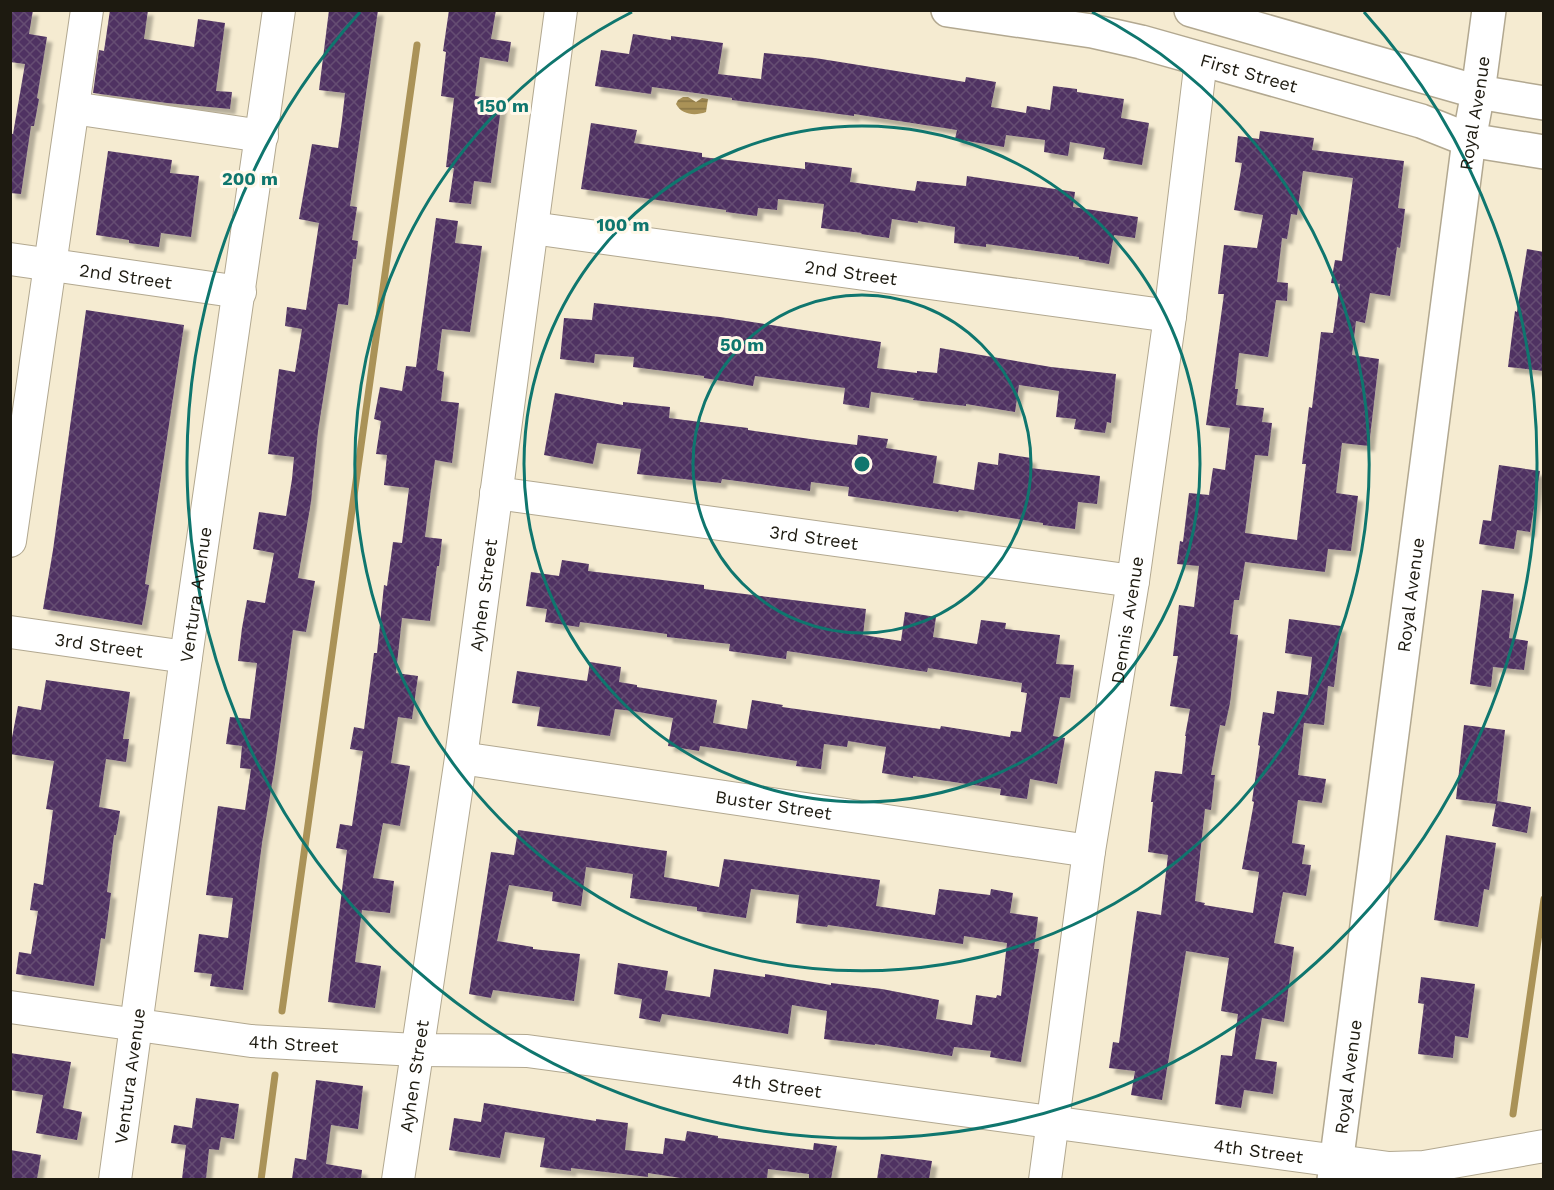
<svg xmlns="http://www.w3.org/2000/svg" width="1554" height="1190" font-family="'Work Sans',sans-serif">
	<style>
		.water { fill: url(#water-rules) }
		.lines { fill: none; stroke-linecap: round; stroke-linejoin: round }
		.stream { stroke: #aa9257; stroke-width: 7 }
		.building { fill: url(#building-cross-hatch); fill-rule: evenodd; filter: url(#shadow) }
		.minor-casing { stroke: #b2a890; stroke-width: 34 }
		.major-casing { stroke: #b2a890; stroke-width: 36 }
		.minor { stroke: #fff; stroke-width: 32 }
		.major { stroke: #fff; stroke-width: 33 }
		.ring { fill: none; stroke: #0f766e; stroke-width: 3 }
		.labels { text-anchor: middle; dominant-baseline: central; stroke-width: 6; stroke-linejoin: round; paint-order: stroke }
		.street-label { font-size: 18px; fill: #1d1a10; stroke: #fff8e9 }
		.centre { fill: #0f766e; stroke: #fff8e9; stroke-width: 3 }
		.ring-label { font-size: 18px; text-anchor: middle; font-weight: bold; fill: #0f766e; stroke: #fff8e9; stroke-width: 6; stroke-linejoin: round; paint-order: stroke }
	</style>
	<defs>
		<pattern id="water-rules" width="6" height="5" patternUnits="userSpaceOnUse" patternTransform="scale(1.5)"><rect width="6" height="5" fill="#aa9257"/><path d="M0 2.5h6" fill="none" stroke="#8a7647"/></pattern>
		<pattern id="building-cross-hatch" width="8" height="8" patternUnits="userSpaceOnUse" patternTransform="scale(1.5)"><rect width="8" height="8" fill="#503362"/><path d="M0 0l8 8M0 8l8-8" fill="none" stroke="#654e73"/></pattern>
		<filter id="shadow"><feDropShadow dx="5.5" dy="5.5" stdDeviation="1.5" flood-color="#0004"/></filter>
	</defs>
	<rect width="100%" height="100%" fill="#f5ebd1"/>
	<!-- water -->
	<path class="water" d="M683,97h5l8,5 6,-4 6,1 -2,13c-11,4 -24,3 -30,-8l2,-4z"/>
	<g class="lines">
		<!-- stream -->
		<g class="stream">
			<path d="M282,1011l135,-966"/>
			<path d="M1513,1114l31,-215"/>
			<path d="M261,1180l14,-105"/>
		</g>
	</g>
	<!-- building -->
	<g class="building">
		<path d="M10,10h23l-4,24 18,3 -10,61 2,1 -5,27h-3l-10,68 -11,-1v-60l3,1 12,-70 -15,-2z"/>
		<path d="M110,10h38l-4,29 50,8 4,-28 27,4 -9,68 16,1 -2,17 -63,-6 -74,-10 6,-43 5,1z"/>
		<path d="M329,10h49l-28,196 7,1 -5,33 6,1 -2,18h-3l-5,46 -10,-1 -20,127 -7,71 -13,76 17,3 -9,51 -13,-2 -19,142 -12,71 -19,147 -33,-4 2,-12 -18,-2 5,-38 29,4 5,-40 -27,-3 12,-89 27,4 6,-41 -11,-1 2,-22 -16,-2 4,-27 20,2 7,-56 -19,-2 4,-33 5,-28 18,3 9,-50 -21,-4 6,-37 27,4 6,-37 2,-22 -26,-3 11,-85 16,3 7,-43 -17,-3 2,-19 19,3 13,-87 -20,-4 13,-75 26,4 4,-28 3,-27 -26,-3z"/>
		<path d="M449,10h47l-5,29 20,3 -3,20 -28,-5 -5,39 27,4 -11,83 -17,-2 -3,23 -22,-2 5,-34 -8,-1 8,-69 -13,-2 5,-44 -3,-1z"/>
		<path d="M633,34l38,6v-4l52,7 -5,31 43,5 3,-26 51,5 150,24 1,-5 30,5 -5,25 35,6 1,-7 23,4 3,-24 24,3v3l47,7 -3,19 28,5 -7,42 -39,-6 2,-11 -35,-6 -2,14 -24,-4 1,-12 -39,-5 -2,12 -49,-8 2,-9 -103,-16v2l-122,-16v-2l-80,-11 -1,7 -56,-8 6,-36 28,4z"/>
		<path d="M591,123l46,7 -3,13 68,10v4l103,12v-7l47,6 -2,14 65,9 2,-10 49,5 1,-10 108,16 -2,15 65,10 -3,21 -21,-3 -5,29 -30,-5v-2l-93,-13v3l-32,-4 1,-16 -37,-6v2l-26,-4 -3,19 -28,-4 1,-1 -41,-5 3,-24 -46,-5 -1,11 -19,-2 -1,8 -31,-4v-2l-145,-21z"/>
		<path d="M1260,131l54,7 -2,12 92,11 -6,47 7,1 -5,39 -3,-1 -7,49 -20,-3 -5,30 -9,-2 -4,34 27,4 -10,87 -27,-3 -6,50 22,3 -7,55 -23,-2 -3,23 -80,-10 -6,38h-5l-4,34 8,1 -8,68 -5,23 -5,-1 -9,50h4l-4,35 -6,-1 -10,92 10,2 -1,2 49,8 6,-41 -17,-3 12,-67 -2,-1 8,-55 -2,-1 5,-33 11,2 3,-23 31,4 4,-38 -27,-4 4,-34 52,7 -7,61 -6,-1 -4,39 -20,-2 -6,52 28,4 -4,24 -24,-3 -6,43 13,2 -3,19 9,1 -5,31 -23,-4 -9,51 20,4 -10,75 -22,-4 -7,41 22,3 -4,32 -29,-4 -3,18 -26,-4 6,-49 11,1 6,-42 -17,-3 8,-53 -43,-7 -24,149 -31,-5 4,-24 -26,-3 4,-26 6,1 18,-132 24,4 7,-60 -20,-3 5,-50h-2l4,-31 27,3 4,-38h-1l5,-27 -20,-3 8,-50h-5l6,-51 15,2 5,-41 -22,-2 3,-23 3,1 6,-49 20,2 4,-27 12,2 5,-42 -24,-3 18,-131h-6l6,-49 33,3 6,-33 -29,-5 8,-47 -7,-1 3,-26 21,3zM1303,171l50,7 -11,83 -7,-1 -4,23 9,1 -7,49 -12,-1 -9,76 -3,-1 -7,57h4l-9,76 -52,-7 10,-78 13,1 4,-33 -10,-1 2,-14 -28,-3 2,-16h-3l4,-36 29,4 8,-57 11,1 1,-18 -11,-1 5,-44 5,1 4,-25 6,1z"/>
		<path d="M108,151l64,9 -2,13 29,3 -8,61 -30,-4 -2,14 -30,-4v-3l-33,-5z"/>
		<path d="M436,218l22,3 -3,22 27,3 -12,86 -28,-3 -5,41 7,2 -3,29 18,2 -7,60 -17,-3 -7,52 -3,25 17,2 -3,27h-2l-7,55 -28,-3 -6,55 22,3 -6,43 -14,-2 -7,46 19,3 -10,60 -17,-3 -10,55 21,3 -4,32 -28,-3 -7,52 26,4 -6,42 -47,-6 19,-152 -11,-2 4,-24 12,2 11,-75 -13,-2 4,-22 10,2 10,-76h3l7,-68 3,1 6,-44 9,1 7,-55 -25,-3 3,-30 -11,-1 5,-33 -7,-2 6,-32 22,4 4,-25 10,1z"/>
		<path d="M1527,249l17,3v119l-36,-4 7,-56 2,1z"/>
		<path d="M594,303l126,14 161,25 -4,26 40,5v-2l20,2 3,-25 111,19 65,7 -5,49 -4,-1 -2,11 -31,-4 2,-10 -20,-2 3,-26 -40,-6 -4,27 -49,-8v2l-53,-6 1,-2 -43,-6 -2,16 -26,-4 2,-16 -90,-12 -2,10 -49,-8v-2l-71,-9 1,-10 -39,-3 -1,9 -34,-4 4,-41 28,2z"/>
		<path d="M86,310l98,15 -39,259 4,1 -7,40 -99,-16 10,-59z"/>
		<path d="M555,393l68,12v-3l47,5 -1,11 79,10v2l69,10 40,5 1,-10 30,4 -2,9 51,8 -4,27 41,7 4,-28 20,3 1,-12 32,5 -1,10 70,8 -3,28 -19,-2 -3,27 -32,-4v-2l-84,-13 -1,2 -110,-16 1,-9 -38,-5 -1,9 -88,-12 -1,4 -84,-9 4,-25 -44,-6 -4,21 -49,-9z"/>
		<path d="M1499,465l41,6 -10,61 -13,-2 -3,19 -35,-5 4,-24 8,1z"/>
		<path d="M562,560l27,4 -1,7 116,14v4l162,20 -3,26 38,6 4,-29 31,5 -3,20 44,7 4,-24 25,3 -1,6 55,6 -4,29 18,1 -4,33 -10,-1 -7,39 12,2 -8,46 -27,-5 -3,20 -27,-4 1,-6 -88,-13v2l-31,-5 4,-26 -38,-6 -1,6 -23,-3 -3,25 -25,-3 1,-5 -97,-15 -1,5 -31,-5 5,-28 -40,-7 -18,-2 -5,27 -73,-10 3,-19 -28,-4 5,-32 70,10 3,-19 31,5 -2,15 18,3v2l80,13 -4,23 34,6 5,-29 31,5 -1,2 158,22 1,-3 69,11 1,-6 10,1 6,-39 -6,-1 1,-9 -94,-15 -1,4 -140,-21 -1,8 -57,-8 1,-7 -63,-7v-3l-87,-12 -1,5 -34,-5 2,-13 -21,-3 5,-34 28,4z"/>
		<path d="M1482,590l32,4 -5,44 19,3 -4,29 -31,-3 -2,20 -21,-3z"/>
		<path d="M46,680l84,12 -7,47h6l-3,23 -20,-3 -7,48 21,4 -4,24h-2l-7,57 4,1 -6,46 -4,-1 -7,48 -78,-12 3,-22 12,2 7,-43 -8,-1 4,-27 9,2 10,-75 -7,-1 8,-48 -44,-7v-6l8,-42 23,4z"/>
		<path d="M1464,725l41,5 -8,71 34,6 -4,26 -35,-7 4,-22 -40,-5z"/>
		<path d="M518,830l149,21 -3,26 55,10 5,-28 156,21 -4,26 59,9 4,-26 51,6 1,-6 22,4 -3,20 28,4 -4,32h5l-18,113 -31,-5 1,-6 -37,-4 -2,9 -77,-12v1l-51,-6 3,-28 -35,-6 -4,29 -126,-20 -2,8 -21,-4 3,-19 -28,-5 4,-31 50,8 -3,19 45,7 4,-28 51,8v-3l66,11v-2l51,6 57,11 -3,19 36,6 4,-30 20,3 1,-3 4,1 6,-53 -43,-7 -1,8 -135,-19 -1,2 -31,-4 3,-28 -48,-6 -5,29 -49,-7v-4l-67,-9 3,-24 -47,-7 -5,39 -29,-5 1,-9 -44,-7 -12,56 36,6v2l47,5 -6,47 -81,-11 -2,8 -22,-4 22,-142 23,3z"/>
		<path d="M1446,835l50,8 -7,47 -5,-1 -6,38 -44,-7z"/>
		<path d="M1421,977l54,7 -7,54 -13,-2 -2,22 -35,-4 6,-50 -6,-1z"/>
		<path d="M10,1053l61,9 -8,46 19,4 -5,28 -41,-7 7,-38 -33,-5z"/>
		<path d="M316,1080l47,6 -5,43 -27,-4 -5,39 36,6 -1,9h-69l3,-21 11,2z"/>
		<path d="M196,1098l43,6 -5,35 -13,-2 -2,13 -10,-1 -3,30h-24l4,-34 -15,-2 3,-18 18,3z"/>
		<path d="M484,1103l112,18v-2l32,4 -3,27 38,4 2,-16 20,3 2,-10 31,5v2l95,12 1,-7 23,3 -6,33h-22v-5l-41,-5 -1,10h-80l-39,-6v4l-77,-9v3l-31,-4 5,-29 -40,-6 -5,26 -51,-8 5,-32 27,4z"/>
		<path d="M10,1150l31,5 -4,24h-27z"/>
		<path d="M881,1154l51,7 -3,18h-52z"/>
	</g>
	<g class="lines">
		<!-- minor casing -->
		<g class="minor-casing">
			<g id="minor">
				<path d="M73,108l189,28"/>
				<path id="s1" d="M532,228l638,88"/>
				<path id="s2" d="M10,259l230,33"/>
				<path id="s3" d="M496,493l637,88"/>
				<path d="M10,541l77,-531"/>
				<path id="s4" d="M10,632l176,25"/>
				<path id="s5" d="M461,758l628,93"/>
				<path id="s6" d="M10,1007l241,34 165,9 111,1 862,117 35,-1 120,-21"/>
				<path id="s7" d="M115,1180l71,-523 93,-647"/>
				<path id="s8" d="M398,1180l63,-422 100,-748"/>
				<path id="s9" d="M1045,1180l44,-329 44,-270 37,-265 31,-256"/>
			</g>
		</g>
		<!-- major casing -->
		<g class="major-casing">
			<g id="major">
				<path id="s10" d="M948,10l144,21 49,11 280,79 48,19 75,12"/>
				<path d="M1191,10l287,82 66,11"/>
				<path id="s11" d="M1334,1180l135,-1040 9,-48 11,-82"/>
			</g>
		</g>
		<!-- minor -->
		<use href="#minor" class="minor"/>
		<!-- major -->
		<use href="#major" class="major"/>
	</g>
	<!-- distance rings -->
	<g class="ring">
		<circle cx="862" cy="464" r="169"/>
		<circle cx="862" cy="464" r="338"/>
		<path d="M1092 12A507 507 0 1 1 632 12"/>
		<path d="M1364 12A675 675 0 1 1 360 12"/>
	</g>
	<g class="labels">
		<!-- street labels -->
		<g class="street-label">
			<text stroke="none"><textPath href="#s10" startOffset="308">First Street</textPath></text>
			<text stroke="none"><textPath href="#s11" startOffset="1076">Royal Avenue</textPath></text>
			<text stroke="none"><textPath href="#s1" startOffset="322">2nd Street</textPath></text>
			<text stroke="none"><textPath href="#s2" startOffset="117">2nd Street</textPath></text>
			<text stroke="none"><textPath href="#s3" startOffset="321">3rd Street</textPath></text>
			<text stroke="none"><textPath href="#s7" startOffset="591">Ventura Avenue</textPath></text>
			<text stroke="none"><textPath href="#s8" startOffset="591">Ayhen Street</textPath></text>
			<text stroke="none"><textPath href="#s11" startOffset="590">Royal Avenue</textPath></text>
			<text stroke="none"><textPath href="#s9" startOffset="566">Dennis Avenue</textPath></text>
			<text stroke="none"><textPath href="#s4" startOffset="90">3rd Street</textPath></text>
			<text stroke="none"><textPath href="#s5" startOffset="316">Buster Street</textPath></text>
			<text stroke="none"><textPath href="#s6" startOffset="286">4th Street</textPath></text>
			<text stroke="none"><textPath href="#s7" startOffset="105">Ventura Avenue</textPath></text>
			<text stroke="none"><textPath href="#s8" startOffset="105">Ayhen Street</textPath></text>
			<text stroke="none"><textPath href="#s11" startOffset="104">Royal Avenue</textPath></text>
			<text stroke="none"><textPath href="#s6" startOffset="772">4th Street</textPath></text>
			<text stroke="none"><textPath href="#s6" startOffset="1258">4th Street</textPath></text>
		</g>
	</g>
	<circle cx="862" cy="464" r="9" class="centre"/>
	<g class="ring-label">
		<text x="503" y="112">150 m</text>
		<text x="250" y="185">200 m</text>
		<text x="623" y="231">100 m</text>
		<text x="742" y="351">50 m</text>
	</g>
	<!-- border -->
	<rect width="1554" height="1190" fill="none" stroke="#1d1a10" stroke-width="24"/>
</svg>
